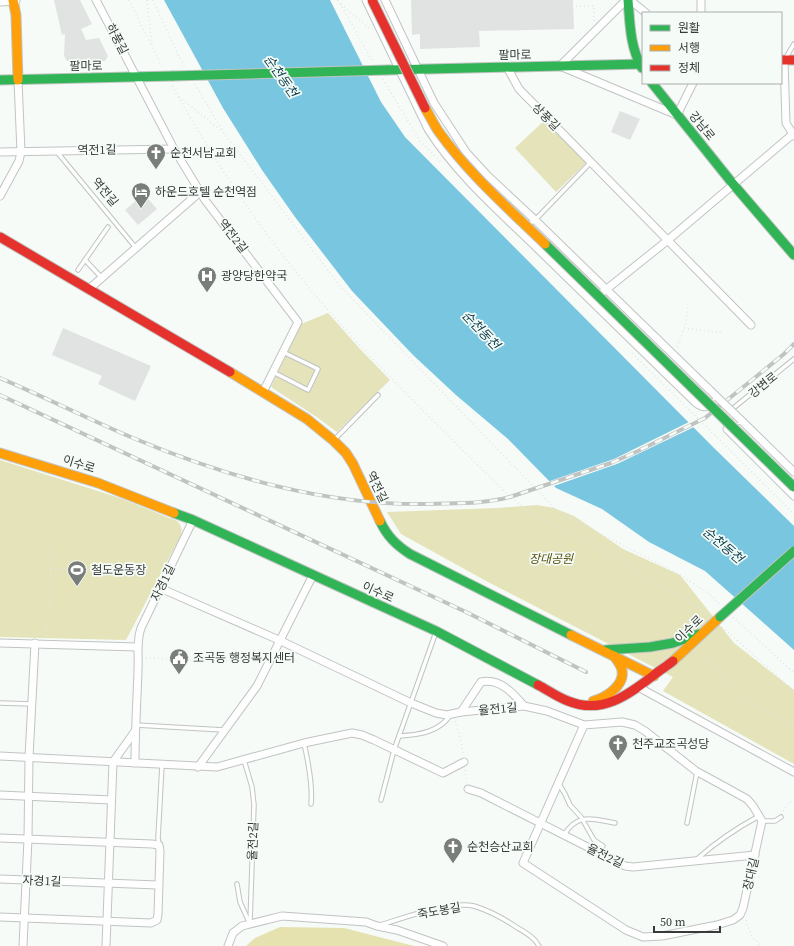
<svg xmlns="http://www.w3.org/2000/svg" width="794" height="946" font-family="'Source Serif 4','Noto Sans KR',serif">
	<style>
		.green { fill: #e5e3ba }
		.forest { fill: #e5e2b0 }
		.water { fill: #79c6e0 }
		.pier { fill: #f6fbf8 }
		.building { fill: #e0e3e1 }
		.lines { fill: none; stroke-linecap: round; stroke-linejoin: round }
		.lane-casing { stroke: #c0c4c2; stroke-width: 5.5 }
		.street-casing { stroke: #c0c4c2; stroke-width: 9 }
		.fast-casing { stroke: #c0c4c2; stroke-width: 11 }
		.slow-casing { stroke: #c0c4c2; stroke-width: 11 }
		.jam-casing { stroke: #c0c4c2; stroke-width: 11 }
		.path { stroke: #e4e5e4; stroke-width: 1.5; stroke-dasharray: 1 3; stroke-linecap: butt }
		.lane { stroke: #fefefe; stroke-width: 3.5 }
		.street { stroke: #fefefe; stroke-width: 7 }
		.fast { stroke: #30b455; stroke-width: 9 }
		.slow { stroke: #ff9f0a; stroke-width: 9 }
		.jam { stroke: #e5322d; stroke-width: 9 }
		.rail-casing { stroke: #c1c3c2; stroke-width: 4 }
		.rail { stroke: #f5fcf8; stroke-width: 2.5; stroke-dasharray: 8; stroke-linecap: butt }
		.street-bridge-casing { stroke: #c0c4c2; stroke-width: 9; stroke-linecap: butt }
		.fast-bridge-casing { stroke: #c0c4c2; stroke-width: 11; stroke-linecap: butt }
		.slow-bridge-casing { stroke: #c0c4c2; stroke-width: 11; stroke-linecap: butt }
		.jam-bridge-casing { stroke: #c0c4c2; stroke-width: 11; stroke-linecap: butt }
		.street-bridge { stroke: #fefefe; stroke-width: 7 }
		.fast-bridge { stroke: #30b455; stroke-width: 9 }
		.slow-bridge { stroke: #ff9f0a; stroke-width: 9 }
		.jam-bridge { stroke: #e5322d; stroke-width: 9 }
		.labels { text-anchor: middle; dominant-baseline: central; stroke-width: 3.5; stroke-linejoin: round; paint-order: stroke }
		.street-label { font-size: 12px; fill: #373a38; stroke: #f5fcf8 }
		.poi-label { font-size: 12px; fill: #373a38; stroke: #f5fcf8; text-anchor: start }
		.park-label { font-size: 12px; font-style: italic; fill: #5a530e; stroke: #f5fcf8 }
		.water-label { font-size: 13px; font-style: italic; fill: #0e3d4e; stroke: #f5fcf8 }
	</style>
	<rect width="100%" height="100%" fill="#f6fbf8"/>
	<!-- green -->
	<g class="green">
		<path d="M546,119l41,43 -31,30 -41,-44z"/>
		<path d="M328,313l32,36 30,31 -53,52 -19,-14 -47,-31 30,-63z"/>
		<path d="M0,460l120,38 57,23c5,5 6,10 3,16l-54,103 -126,-3z"/>
		<path d="M537,505l17,3 20,8 49,33 57,26 54,68 60,47v74l-131,-73 10,-14 -185,-95 -87,-48 -14,-22 110,-4z"/>
	</g>
	<!-- forest -->
	<path class="forest" d="M280,927l64,1 70,18h-168l9,-8z"/>
	<!-- water -->
	<path class="water" d="M164,0h166l51,102 24,35 309,311 80,78v124l-89,-79 -56,-29 -47,-33 -46,-21 -48,-49 -52,-44 -43,-40 -61,-64 -57,-74 -33,-47 -39,-62z"/>
	<!-- pier -->
	<path class="pier" d="M691,421l5,5 -79,38 -66,23 -4,-5 67,-23z"/>
	<!-- building -->
	<g class="building">
		<path d="M54,0h26l12,24 -11,5 5,11 13,-2 9,18 -3,5h-38l-3,-5 1,-22 -3,1z"/>
		<path d="M411,0h162l1,29 -95,2 1,16 -60,2v-15l-8,1z"/>
		<path d="M620,111l20,8 -10,21 -19,-8z"/>
		<path d="M144,194l13,15 -19,16 -13,-15z"/>
		<path d="M63,328l88,38 -16,35 -37,-17 4,-8 -50,-21z"/>
	</g>
	<g class="lines">
		<!-- lane casing -->
		<g class="lane-casing">
			<g id="lane">
				<path d="M785,59l9,-15"/>
				<path d="M57,152l79,96"/>
				<path d="M526,226l9,-6 56,-58"/>
				<path d="M85,260l17,18"/>
				<path d="M78,270l30,-43"/>
				<path d="M273,372l35,18 10,-21 -35,-17"/>
				<path d="M731,410l63,-51"/>
				<path d="M334,440l44,-45"/>
				<path d="M0,703l32,1"/>
				<path d="M136,725l88,5"/>
				<path d="M399,736c20,-1 41,-4 52,-22"/>
				<path d="M304,743c4,18 9,43 7,61"/>
				<path d="M244,760l8,27 2,18 -4,118"/>
				<path d="M559,784l6,10 5,11 11,12 13,23 9,6 -3,7"/>
				<path d="M381,800l13,-50 42,-118"/>
				<path d="M762,821h13l6,-4"/>
				<path d="M687,823l10,-51"/>
				<path d="M564,835c14,-23 28,-16 51,-12"/>
				<path d="M159,845l-1,-7 4,-73"/>
				<path d="M697,859c19,-17 40,-31 62,-43"/>
				<path d="M237,884l3,18 9,20"/>
				<path d="M380,925c24,-7 69,-24 94,-19 13,4 27,11 39,19 9,6 21,11 26,21"/>
			</g>
		</g>
		<!-- street casing -->
		<g class="street-casing">
			<g id="street">
				<path d="M96,0l78,149 31,51 93,122 -35,70"/>
				<path d="M366,0l62,129c29,46 71,82 110,120 53,51 105,103 158,154 9,7 11,3 20,-2l1,-4 -182,-177 -47,-44 -22,-24 -32,-49 -49,-103"/>
				<path d="M626,0l-66,66 117,49 16,-32"/>
				<path d="M630,0l16,13"/>
				<path d="M701,0v13"/>
				<path d="M0,2l16,-1"/>
				<path d="M784,60l2,63 8,13"/>
				<path d="M507,67l12,22 232,236"/>
				<path d="M0,152l174,-3"/>
				<path d="M0,196l19,-35 2,-9 -3,-72"/>
				<path d="M89,289l111,-97"/>
				<path d="M603,292l65,-52 125,-106"/>
				<path d="M794,472l-53,-52 -4,1 -10,8 67,67"/>
				<path d="M160,588l121,53 130,62 25,10 11,2 14,-3 63,-6 23,5 37,14 38,-3 13,3 10,6 51,40 51,28 6,7 9,15 -19,87 -3,7 -7,5 -16,5 -55,11 -19,1 -17,-7 -103,-67 61,-138"/>
				<path d="M0,643l137,4"/>
				<path d="M640,688l154,84"/>
				<path d="M461,712l20,-30c19,-4 32,11 43,24"/>
				<path d="M0,756l217,11 87,-24 48,-10 10,2 12,5 69,33 21,-11"/>
				<path d="M135,763c0,-31 2,-62 3,-93 1,-15 -2,-28 3,-42l52,-108"/>
				<path d="M198,767l59,-81 56,-111"/>
				<path d="M468,789l13,4 144,73 8,1 122,-12"/>
				<path d="M0,795l111,5"/>
				<path d="M0,838l152,6 7,1 1,6 -2,63 -1,6 -6,3 -151,-6"/>
				<path d="M0,879l158,6"/>
				<path d="M23,946l5,-107 1,-82 6,-114"/>
				<path d="M106,946l7,-184 22,-31"/>
				<path d="M228,946l5,-13 9,-7 40,-10 84,6 11,4 20,4 46,16"/>
			</g>
		</g>
		<!-- fast casing -->
		<g class="fast-casing">
			<g id="fast">
				<path d="M628,0c2,24 2,47 14,68"/>
				<path d="M387,70l256,-6"/>
				<path d="M0,80l173,-4"/>
				<path d="M652,83l81,101 61,71"/>
				<path d="M174,513l19,7 243,111 102,54"/>
				<path d="M380,521c7,15 16,24 30,33l161,81"/>
				<path d="M605,650l45,-3 23,-4 26,-9"/>
			</g>
		</g>
		<!-- slow casing -->
		<g class="slow-casing">
			<g id="slow">
				<path d="M13,0l3,15 2,65"/>
				<path d="M230,372l77,47 27,22 12,12 7,11 27,57"/>
				<path d="M0,453l98,30 76,30"/>
				<path d="M571,635l83,41"/>
				<path d="M673,661l47,-44"/>
				<path d="M593,701c12,-3 32,-15 29,-31 -1,-5 -5,-10 -8,-14"/>
			</g>
		</g>
		<!-- jam casing -->
		<g class="jam-casing">
			<g id="jam">
				<path d="M781,60h13"/>
				<path d="M0,237l230,135"/>
				<path d="M538,685c10,5 19,12 30,16 34,14 60,-6 86,-26 6,-5 13,-9 19,-14"/>
			</g>
		</g>
		<!-- path -->
		<g class="path">
			<path d="M129,0l22,45"/>
			<path d="M147,0l5,46 10,21"/>
			<path d="M153,0l26,57 6,10"/>
			<path d="M338,0l35,62"/>
			<path d="M519,0v8"/>
			<path d="M341,4l30,26"/>
			<path d="M484,8l110,-2v16"/>
			<path d="M383,79l37,62 21,21"/>
			<path d="M195,84l29,49 115,152 218,226 123,64 27,17 13,12"/>
			<path d="M172,86c45,80 96,156 157,225 57,65 120,125 181,186l24,18 101,55 63,37 11,9"/>
			<path d="M179,97l44,35"/>
			<path d="M684,328l39,5"/>
			<path d="M677,347l8,-21 3,-20"/>
			<path d="M632,353l162,161"/>
			<path d="M51,569l108,4"/>
			<path d="M733,617l61,56"/>
			<path d="M722,627l72,64"/>
			<path d="M47,636l5,-96"/>
			<path d="M706,656l34,39 7,6 47,24"/>
			<path d="M146,658l104,4"/>
			<path d="M455,721l6,20 2,13"/>
			<path d="M465,770l2,12"/>
			<path d="M783,811l6,-9h5"/>
			<path d="M746,920l6,17 10,9"/>
		</g>
		<!-- lane -->
		<use href="#lane" class="lane"/>
		<!-- street -->
		<use href="#street" class="street"/>
		<!-- fast -->
		<use href="#fast" class="fast"/>
		<!-- slow -->
		<use href="#slow" class="slow"/>
		<!-- jam -->
		<use href="#jam" class="jam"/>
		<!-- rail casing -->
		<g class="rail-casing">
			<g id="rail">
				<path d="M0,378c45,19 88,41 133,60 94,39 193,68 296,66 27,-1 56,0 81,-7l101,-34 25,-11 69,-34 79,-64 10,-10"/>
				<path d="M0,395l466,217 120,60"/>
			</g>
		</g>
		<!-- rail -->
		<use href="#rail" class="rail"/>
		<!-- street-bridge casing -->
		<g class="street-bridge-casing">
			<path id="street-bridge" d="M717,397l24,23"/>
		</g>
		<!-- fast-bridge casing -->
		<g class="fast-bridge-casing">
			<g id="fast-bridge">
				<path d="M173,76l214,-6"/>
				<path d="M545,244l249,243"/>
				<path d="M720,617l74,-66"/>
			</g>
		</g>
		<!-- slow-bridge casing -->
		<g class="slow-bridge-casing">
			<path id="slow-bridge" d="M425,108c5,8 9,17 14,24 30,42 69,76 106,112"/>
		</g>
		<!-- jam-bridge casing -->
		<g class="jam-bridge-casing">
			<path id="jam-bridge" d="M372,0l53,108"/>
		</g>
		<!-- street-bridge -->
		<use href="#street-bridge" class="street-bridge"/>
		<!-- fast-bridge -->
		<use href="#fast-bridge" class="fast-bridge"/>
		<!-- slow-bridge -->
		<use href="#slow-bridge" class="slow-bridge"/>
		<!-- jam-bridge -->
		<use href="#jam-bridge" class="jam-bridge"/>
	</g>
	<!-- icons -->
	<defs>
		<g id="church-pin" transform="scale(1)"><path d="M0 17L-7.5 6A9.5 9.5 0 1 1 7.5 6Z" fill="#7a7e7b" stroke="#f5fcf8"/><path d="M-1.2-6h2.4v3.5h3.3v2.4h-3.3V6h-2.4V-.1h-3.3v-2.4h3.3Z" fill="#fff"/></g>
		<g id="hotel-pin" transform="scale(1)"><path d="M0 17L-7.5 6A9.5 9.5 0 1 1 7.5 6Z" fill="#7a7e7b" stroke="#f5fcf8"/><path d="M-6-4.5h1.5V1H6V5H4.5V3h-9V5H-6ZM-4 0a1.8 1.8 0 1 1 3.6 0ZM.5 0V-2.5h3Q6-2.5 6 0Z" fill="#fff"/></g>
		<g id="hospital-pin" transform="scale(1)"><path d="M0 17L-7.5 6A9.5 9.5 0 1 1 7.5 6Z" fill="#7a7e7b" stroke="#f5fcf8"/><path d="M-5-5h3v3.5h4V-5h3V5h-3V1.5h-4V5h-3Z" fill="#fff"/></g>
		<g id="stadium-pin" transform="scale(1)"><path d="M0 17L-7.5 6A9.5 9.5 0 1 1 7.5 6Z" fill="#7a7e7b" stroke="#f5fcf8"/><path d="M0-5a6.5 5 0 1 0 0 10a6.5 5 0 1 0 0-10ZM-3.5-1.8h7v3.6h-7Z" fill="#fff"/></g>
		<g id="civic-pin" transform="scale(1)"><path d="M0 17L-7.5 6A9.5 9.5 0 1 1 7.5 6Z" fill="#7a7e7b" stroke="#f5fcf8"/><path d="M-.6-6.5H3V-4.5H.6V-3L4-1V1h2V6H-6V1h2V-1L-.6-3ZM-1.2 2.5V6h2.4V2.5Z" fill="#fff"/></g>
	</defs>
	<g fill-rule="evenodd">
		<use href="#church-pin" x="156" y="153"/>
		<use href="#hotel-pin" x="141" y="192"/>
		<use href="#hospital-pin" x="207" y="276"/>
		<use href="#stadium-pin" x="77" y="570"/>
		<use href="#civic-pin" x="179" y="658"/>
		<use href="#church-pin" x="618" y="744"/>
		<use href="#church-pin" x="453" y="847"/>
	</g>
	<g class="labels">
		<!-- street labels -->
		<g class="street-label">
			<text transform="translate(117 39) rotate(62)">하풍길</text>
			<text transform="translate(515 55) rotate(-1)">팔마로</text>
			<text transform="translate(86 66) rotate(-1)">팔마로</text>
			<text transform="translate(546 117) rotate(45)">상풍길</text>
			<text transform="translate(702 126) rotate(51)">강남로</text>
			<text transform="translate(97 150) rotate(-1)">역전1길</text>
			<text transform="translate(105 192) rotate(50)">역전길</text>
			<text transform="translate(233 236) rotate(52)">역전2길</text>
			<text transform="translate(763 385) rotate(-39)">강변로</text>
			<text transform="translate(79 464) rotate(17)">이수로</text>
			<text transform="translate(377 487) rotate(64)">역전길</text>
			<text transform="translate(163 583) rotate(-64)">자경1길</text>
			<text transform="translate(378 592) rotate(24)">이수로</text>
			<text transform="translate(689 629) rotate(-44)">이수로</text>
			<text transform="translate(498 709) rotate(-5)">율전1길</text>
			<text transform="translate(253 841) rotate(-88)">율전2길</text>
			<text transform="translate(605 856) rotate(26)">율전2길</text>
			<text transform="translate(751 874) rotate(-77)">장대길</text>
			<text transform="translate(42 881) rotate(2)">자경1길</text>
			<text transform="translate(439 911) rotate(-10)">죽도봉길</text>
		</g>
		<!-- poi labels -->
		<g class="poi-label">
			<text x="170" y="153">순천서남교회</text>
			<text x="155" y="192">하운드호텔 순천역점</text>
			<text x="221" y="276">광양당한약국</text>
			<text x="91" y="570">철도운동장</text>
			<text x="193" y="658">조곡동 행정복지센터</text>
			<text x="632" y="744">천주교조곡성당</text>
			<text x="467" y="847">순천승산교회</text>
		</g>
		<!-- park labels -->
		<g class="park-label">
			<text x="551" y="559">장대공원</text>
		</g>
		<!-- water labels -->
		<g class="water-label">
			<text transform="translate(281 76) rotate(55)">순천동천</text>
			<text transform="translate(481 330) rotate(46)">순천동천</text>
			<text transform="translate(723 545) rotate(40)">순천동천</text>
		</g>
	</g>
	<!-- legend -->
	<rect x="642" y="12" width="140" height="72" fill="#f5fcf8" stroke="#a9aeab"/>
	<rect x="650" y="25" width="20" height="6" fill="#30b455" stroke="#a9aeab"/>
	<text x="678" y="32" font-size="12" fill="#373a38">원활</text>
	<rect x="650" y="45" width="20" height="6" fill="#ff9f0a" stroke="#a9aeab"/>
	<text x="678" y="52" font-size="12" fill="#373a38">서행</text>
	<rect x="650" y="65" width="20" height="6" fill="#e5322d" stroke="#a9aeab"/>
	<text x="678" y="72" font-size="12" fill="#373a38">정체</text>
	<!-- scale -->
	<path d="M654 926v6h66v-6" fill="none" stroke="#373a38" stroke-width="2"/>
	<text x="660" y="926" font-size="12" fill="#373a38" stroke="#f5fcf8" stroke-width="3" paint-order="stroke">50 m</text>
</svg>
